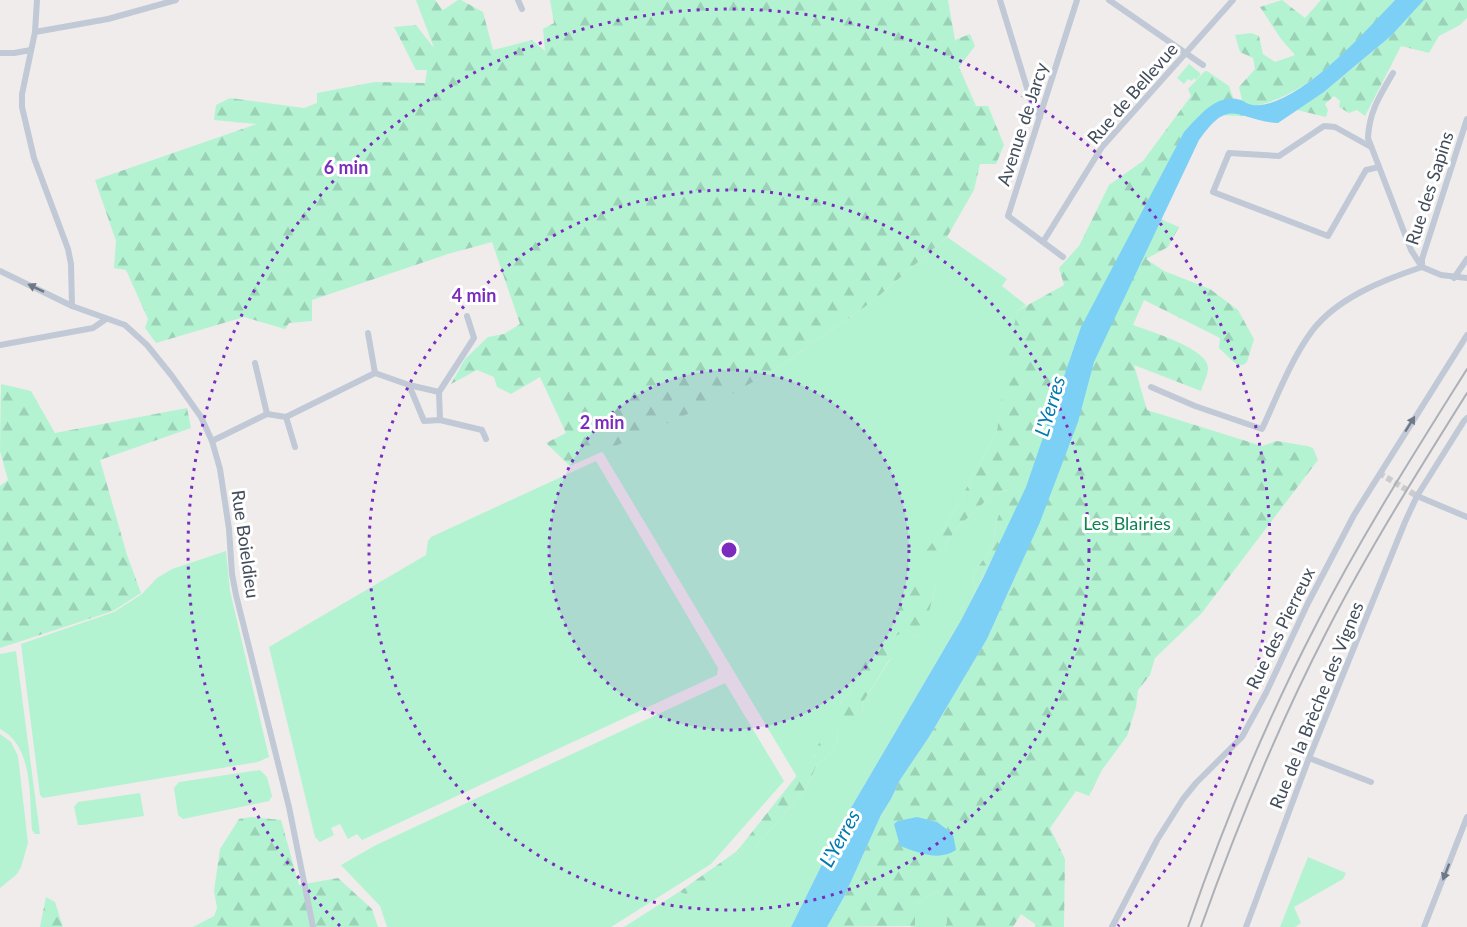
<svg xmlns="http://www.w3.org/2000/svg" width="1467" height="927" font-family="Lato,sans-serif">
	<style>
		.green { fill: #b3f3d2; fill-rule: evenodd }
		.forest { fill: url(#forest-firs) }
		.water { fill: #7cd0f5 }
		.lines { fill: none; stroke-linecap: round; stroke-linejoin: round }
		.minor-tunnel { stroke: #ccccce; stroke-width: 6; stroke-dasharray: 6 3; stroke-linecap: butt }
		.minor { stroke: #c0c9d5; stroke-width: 6 }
		.rail { stroke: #adb0b7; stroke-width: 2 }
		.oneway { fill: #6e7886 }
		.ring { fill: none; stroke: #7b2cbf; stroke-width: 3; stroke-dasharray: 3 6 }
		.labels { text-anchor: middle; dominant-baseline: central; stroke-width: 6; stroke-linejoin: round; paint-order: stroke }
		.street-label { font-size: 18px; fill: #424d5b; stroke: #fff }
		.park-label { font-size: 18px; fill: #0d8252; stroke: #fff }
		.water-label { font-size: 20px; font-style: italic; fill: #007bb0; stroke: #fff }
		.centre { fill: #7b2cbf; stroke: #fff; stroke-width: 3 }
		.ring-label { font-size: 18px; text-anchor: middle; font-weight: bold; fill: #7b2cbf; stroke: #fff; stroke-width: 6; stroke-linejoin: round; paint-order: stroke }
	</style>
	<defs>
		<pattern id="forest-firs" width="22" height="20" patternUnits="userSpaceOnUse" patternTransform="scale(1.5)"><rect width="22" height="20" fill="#b3f3d2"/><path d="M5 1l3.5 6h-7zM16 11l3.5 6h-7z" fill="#9bd2b7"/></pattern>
	</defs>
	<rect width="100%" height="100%" fill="#efeceb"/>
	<!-- green -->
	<g class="green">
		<path d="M1189,64l12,10 -5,6 -2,-2 -2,3 -4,-2 -4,5 -7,-6z"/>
		<path d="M947,237l60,42 -5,7 24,19 -9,6 -20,120 -50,93 -25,33 23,-6 2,-9 11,-15 35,-33 16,-4 -13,33 -3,23 -20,28 2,19 -15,29 -115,196 -54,109h-167l55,-35 7,2 67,-44 52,-60 13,-27 7,-4 13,-17 -1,-11c-14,16 -28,29 -40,46l-195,-326 123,-54 51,-28 97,-68zM926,583h10l-7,30 -10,24 -13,-7zM891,658l-28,44 -1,14 -24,-10 13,-16z"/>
		<path d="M596,461l122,207 -1,7 -355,165 -5,-6 -9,5 -8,-15 -9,4 3,7 -14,7 -5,-5 -46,-190 157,-92 2,-14 3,-4z"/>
		<path d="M226,551l4,40 39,166 -11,5 -215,36 -3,-3 -19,-151 93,-32 28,-18 15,-16 15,-9z"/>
		<path d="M16,651l24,183h-5l-3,-4c-3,-32 2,-84 -32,-101v-75z"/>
		<path d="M725,683l59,98 -73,83 -100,63h-224l-7,-21 -39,-41 35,-20z"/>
		<path d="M0,734l11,8 7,14 10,87 -7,24 -4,7 -17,14z"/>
		<path d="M260,770l7,7 5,19 -3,5 -86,18 -5,-4 -4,-27 5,-6z"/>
		<path d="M140,793l4,23 -61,9h-5l-4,-18 4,-5z"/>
		<path d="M1308,857l38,16 -3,6 -49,28 7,16 -6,4h-15z"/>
		<path d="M938,891l9,8v23l-2,5h-35l5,-1v-22z"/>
	</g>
	<!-- forest -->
	<g class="forest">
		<path d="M416,0h19l8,10 15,-10h3l22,12 10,38 39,-10 13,11 -2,-22 11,-6 -4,-23h398l7,40 15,-6 5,12 -16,21 17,39h12l16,39 -8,19h-16l-6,26 -27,47 -74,64 -97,68 -50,28 -156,69 -24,-23 20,-10 -26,-56 -29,17 -14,-7 -3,-10 -17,-7 -26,14 14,-25 23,-22 16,-3 16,-10 -28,-82 -44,12 -136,46v21l-23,2 -4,6 -41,-12 -88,26 -11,-15 3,-9 -22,-49 -12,-2 2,-27 -21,-61 162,-56 -43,-4 2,-15 14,-7 74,10 13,-5v-10l58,-11 50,1 2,-13h-11l-22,-43 22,-2 18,23z"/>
		<path d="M1282,0l23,18 16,-18h74c-36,39 -89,100 -144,106l-9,-6 -3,-13 16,-18 -2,-11 -13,-6 -5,-17 16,-2 8,3 4,18 12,8 20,-7 -14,-16 -21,-32z"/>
		<path d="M1424,0h43v18l-7,7 -21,11 -10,17 -28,-7 -36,70 -8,-6 -8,3 -10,-6 1,-6 -6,-5 -9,8 3,6 -2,7 -29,-7 27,-18 67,-56z"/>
		<path d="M1205,71h2l22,15 8,23 7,7 -35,-1 -49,104 19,8 -11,20 -22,12 18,12 46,18 28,21 16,29 -7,23 -4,3h-6l-18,-17 1,-10 -76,-38 -11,25c16,6 76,24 75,43 0,7 -5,16 -7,23l-67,-26 13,45 115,36 15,-5 30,5 6,2 5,12 -117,154 -46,44 -5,17 -12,15 -2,17 -9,29 -25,34 -13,26 -13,-5 -26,37 15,31 -1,68h-29v-3l-14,-10 -8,13h-68l2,-5v-23l-9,-8 -23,13v22l-88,1 17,-30 37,-82 10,-16 9,-19 29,-43 58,-98 33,-73 -28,-7 -17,34 -2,-19 20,-28 3,-23 12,-33 -15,4 -35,33 -11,15 -2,9 -11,17 -10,2 -2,-5v-9l25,-32 50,-93 9,-61 11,-59 47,-26 -5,-17 20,-22 30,-61 34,-24 48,-65 -3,-7z"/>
		<path d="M1,384l30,7 24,42 132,-25 4,20 -91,32 27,95 14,38 -28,18 -113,37v-162l8,-6 -8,-29z"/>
		<path d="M923,572l3,11h10l-7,30 3,10 -5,9 -8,5 -13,-7 -12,7 -11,-5z"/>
		<path d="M881,643l6,3 4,11 -28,45 -1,14 -7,7 -10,-2 -7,-15 13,-16 22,-44z"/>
		<path d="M837,731l1,11 -13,17 -7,4 -13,27 -52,60 -15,14 -52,30 -7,-2 58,-41 73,-92 5,-3c0,-14 11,-19 22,-25z"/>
		<path d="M251,817l30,3 18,65 39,-7 34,31 6,18h-185l21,-11 3,-8 -3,-17 6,-42 19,-30z"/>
		<path d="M46,897l9,5 8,25h-23z"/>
	</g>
	<!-- water -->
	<g class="water">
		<path d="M1395,0h29l-33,36 -35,29 -32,27 -46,31c-43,-3 -47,-28 -79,17l-105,222 -16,60 -38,100 -53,117 -58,98 -29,43 -9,19 -10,16 -37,82 -17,30h-36l54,-109 115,-196 23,-44 43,-91 55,-160 103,-195c15,-16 33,-40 57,-32 8,3 0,1 8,4 7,3 20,0 27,-3 42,-17 88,-68 119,-101z"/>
		<path d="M917,817l20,5 16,12 3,16c-17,12 -39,2 -56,-4l-6,-22 4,-3z"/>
	</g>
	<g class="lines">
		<!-- minor-tunnel -->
		<path class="minor-tunnel" d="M1379,473l38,23"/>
		<!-- minor -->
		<g class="minor">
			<path d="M37,0l-2,32 -13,62v13l12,51 34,91 3,15 1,42"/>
			<path d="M518,0l4,9"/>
			<path d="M1000,0l31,101 9,16"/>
			<path d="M1109,0l94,65"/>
			<path d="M35,32l73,-13 68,-19"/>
			<path d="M0,53h14l17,-3"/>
			<path d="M1393,73c-13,22 -24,39 -25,65l43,112 11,17 19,8 26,3"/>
			<path d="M1371,147l-36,-20 -11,-1 -45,30 -50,-3 -16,39 115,44 38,-66 13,-3"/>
			<path d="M1043,242l59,-95 131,-147"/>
			<path d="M1063,257l-55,-41 69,-216"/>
			<path d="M1422,267v-8l45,-140"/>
			<path d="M0,271l72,35 53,19 22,20 25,31 29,41 11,24 8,28 9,60 3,45 4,21 53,212 24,120"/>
			<path d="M1454,278l13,-19"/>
			<path d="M0,345l93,-17 13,-9"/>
			<path d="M255,363l12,51"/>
			<path d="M375,373l34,12 15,36 16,-1 42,10 4,9"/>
			<path d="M409,385l30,7 35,-54 -7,-22"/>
			<path d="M1151,387l44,19 67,23c15,-32 28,-68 50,-98 25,-33 71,-51 110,-64"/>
			<path d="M439,392l1,28"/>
			<path d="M286,417l9,30"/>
			<path d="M212,441l55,-27 19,3 89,-44 -7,-40"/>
			<path d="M1417,496l50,21"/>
			<path d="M1309,758l62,24"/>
			<path d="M1112,927l45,-87 26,-41 13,-16 46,-46 24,-44 42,-90 46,-88 113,-180"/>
			<path d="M1246,927l63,-169 96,-236 12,-26 47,-75 3,-3"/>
			<path d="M1424,927l43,-110"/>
		</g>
		<!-- rail -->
		<g class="rail">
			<path d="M1188,927c36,-104 78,-206 129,-304 45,-88 98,-171 150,-254"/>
			<path d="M1201,927c36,-101 77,-201 126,-296 42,-82 91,-160 140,-238"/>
		</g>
	</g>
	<!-- one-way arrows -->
	<defs><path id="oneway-solid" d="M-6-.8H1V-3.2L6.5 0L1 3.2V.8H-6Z" transform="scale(1.5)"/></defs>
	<g class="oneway">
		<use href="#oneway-solid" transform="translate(36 288) rotate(-154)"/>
		<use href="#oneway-solid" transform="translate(1410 424) rotate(-58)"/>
		<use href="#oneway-solid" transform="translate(1446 872) rotate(111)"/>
	</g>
	<!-- distance rings -->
	<circle cx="729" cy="550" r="180" fill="#7b2cbf" fill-opacity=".12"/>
	<g class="ring">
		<circle cx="729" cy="550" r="180"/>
		<circle cx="729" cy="550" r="360"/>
		<path d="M340 926A541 541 0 1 1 1118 926"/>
	</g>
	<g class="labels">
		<!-- street labels -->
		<g class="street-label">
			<text transform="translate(1132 93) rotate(-49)">Rue de Bellevue</text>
			<text transform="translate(1022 124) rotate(-72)">Avenue de Jarcy</text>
			<text transform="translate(1429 188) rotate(-72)">Rue des Sapins</text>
			<text transform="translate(246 544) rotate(82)">Rue Boieldieu</text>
			<text transform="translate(1280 628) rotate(-64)">Rue des Pierreux</text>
			<text transform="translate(1316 705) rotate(-68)">Rue de la Brèche des Vignes</text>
		</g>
		<!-- park labels -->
		<g class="park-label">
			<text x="1127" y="523">Les Blairies</text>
		</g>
		<!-- water labels -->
		<g class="water-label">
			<text transform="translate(1049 406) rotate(-73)">L'Yerres</text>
			<text transform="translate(839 838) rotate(-61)">L'Yerres</text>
		</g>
	</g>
	<circle cx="729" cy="550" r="9" class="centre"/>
	<g class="ring-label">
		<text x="346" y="174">6 min</text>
		<text x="474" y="302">4 min</text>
		<text x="602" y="429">2 min</text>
	</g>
</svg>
